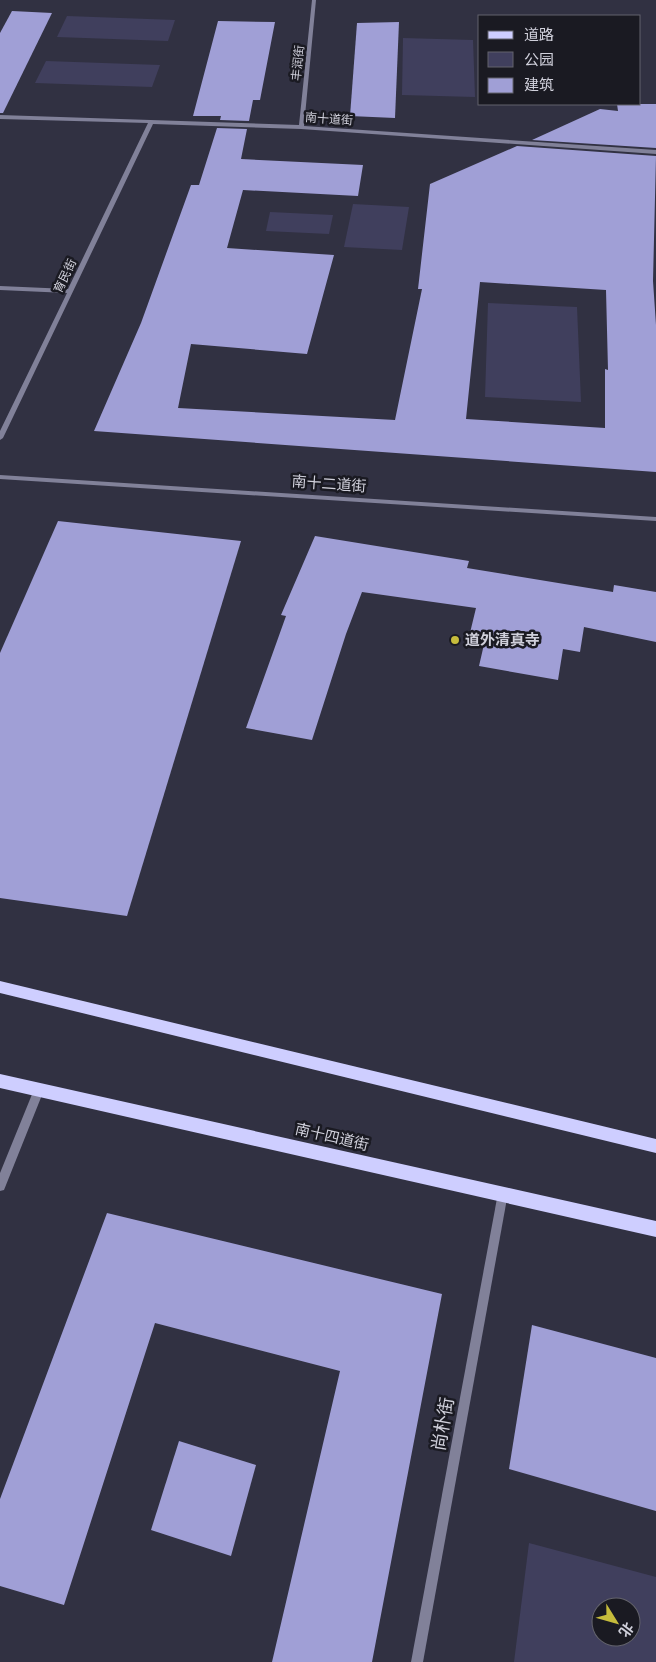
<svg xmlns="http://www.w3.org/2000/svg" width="656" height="1662" font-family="'Fira Sans','Noto Sans SC',sans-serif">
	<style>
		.green { fill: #403f5d; fill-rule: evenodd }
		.building { fill: #a09fd6; fill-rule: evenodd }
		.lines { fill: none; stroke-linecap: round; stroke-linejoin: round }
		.tertiary { fill: #818199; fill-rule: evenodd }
		.primary { fill: #ceceff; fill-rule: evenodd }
		.poi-dot { fill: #c6bc3c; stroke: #1a1a22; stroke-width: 2 }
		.labels { text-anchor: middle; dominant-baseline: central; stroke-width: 5; stroke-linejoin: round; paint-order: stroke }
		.far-street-label { font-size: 12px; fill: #d0d0db; stroke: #1a1a22 }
		.street-label { font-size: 15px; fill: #d0d0db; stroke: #1a1a22 }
		.poi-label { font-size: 15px; font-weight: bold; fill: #d0d0db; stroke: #1a1a22; text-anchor: start }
		.near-street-label { font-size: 18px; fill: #d0d0db; stroke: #1a1a22 }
	</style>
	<rect width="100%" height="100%" fill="#313142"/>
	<!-- green -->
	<g class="green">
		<path d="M67,16l108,4 -7,21 -111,-4z"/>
		<path d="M403,38l70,2 2,57 -73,-2z"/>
		<path d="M46,61l114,4 -8,22 -117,-4z"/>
		<path d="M353,204l56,3 -7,43 -58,-3z"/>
		<path d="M270,212l63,3 -4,19 -63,-3z"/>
		<path d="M488,303l89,4 4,95 -96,-5z"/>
		<path d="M529,1543l127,34v85h-142zM601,1607h30v30h-30z"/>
	</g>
	<!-- building -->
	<g class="building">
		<path d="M12,11l40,2 -49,100h-3v-80z"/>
		<path d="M218,21l57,1 -15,78h-7l-4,21 -29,-1 1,-4h-28z"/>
		<path d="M399,22l-4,96 -45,-2 7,-93z"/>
		<path d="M617,104h39v44l-124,-8 68,-31 18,2z"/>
		<path d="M217,128l30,1 -6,30 122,6 -5,31 -115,-6 -16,58 107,7 -27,99 -116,-10 -13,64 217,12 27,-131h-4l12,-105 87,-38 139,10 -3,125 3,44v147l-562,-41 47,-108 50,-138h8zM480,282l126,8 2,80 -3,-1v59l-139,-9z"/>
		<path d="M58,521l183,20 -114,375 -127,-18v-245z"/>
		<path d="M315,536l154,25 -2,7 146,24 1,-7 42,7v50l-72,-15 -4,25 -17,-3 -5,31 -79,-14 6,-26 -16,-3 7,-29 -114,-16 -16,42 -34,106 -66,-12 40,-112 -5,-1z"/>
		<path d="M107,1213l335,81 -70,368h-100l68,-291 -185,-48 -91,282 -64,-19v-87z"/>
		<path d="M532,1325l124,33v153l-147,-42z"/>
		<path d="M179,1441l77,24 -25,91 -80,-26z"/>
	</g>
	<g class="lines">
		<!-- tertiary -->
		<g class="tertiary">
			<path d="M312,0h4l-12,126 352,24v4l-355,-25 -148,-5 -150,314 -3,2v-9l67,-138 -67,-3v-4l68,3 80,-166 -148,-4v-4l299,10z"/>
			<path d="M0,475l656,42v4l-656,-42z"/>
			<path d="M39,1085l4,2 1,3 -40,100 -4,1v-18l35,-86z"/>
			<path d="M503,1188l4,1 1,4 -85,469h-12l87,-469 1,-4z"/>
		</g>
		<!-- primary -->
		<g class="primary">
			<path d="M0,981l656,158v14l-656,-160z"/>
			<path d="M0,1074l656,147v16l-656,-149z"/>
		</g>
	</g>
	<!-- markers -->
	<circle class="poi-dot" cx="455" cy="640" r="5"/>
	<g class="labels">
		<!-- far-street labels -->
		<g class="far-street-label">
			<text transform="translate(298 63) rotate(-84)">丰润街</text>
			<text transform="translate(329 119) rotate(4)">南十道街</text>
			<text transform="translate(65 276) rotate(-64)">育民街</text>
		</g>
		<!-- street labels -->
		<g class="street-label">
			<text transform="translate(329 484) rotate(4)">南十二道街</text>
			<text transform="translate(332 1137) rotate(13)">南十四道街</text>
		</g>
		<!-- poi labels -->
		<g class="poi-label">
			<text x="465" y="640">道外清真寺</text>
		</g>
		<!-- near-street labels -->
		<g class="near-street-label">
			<text transform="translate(443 1424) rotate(-80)">尚朴街</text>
		</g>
	</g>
	<!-- legend -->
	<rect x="478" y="15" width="162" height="90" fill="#1a1a22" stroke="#63636c"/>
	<rect x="488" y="31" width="25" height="8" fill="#ceceff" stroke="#63636c"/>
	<text x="524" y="40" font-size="15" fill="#d0d0db">道路</text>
	<rect x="488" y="52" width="25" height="15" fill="#403f5d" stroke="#63636c"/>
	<text x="524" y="65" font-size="15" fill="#d0d0db">公园</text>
	<rect x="488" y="78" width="25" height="15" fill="#a09fd6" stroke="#63636c"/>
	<text x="524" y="90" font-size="15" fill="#d0d0db">建筑</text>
	<!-- north arrow -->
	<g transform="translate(616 1622) rotate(127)"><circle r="24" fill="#1a1a22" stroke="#63636c"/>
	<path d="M0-4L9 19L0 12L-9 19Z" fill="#c6bc3c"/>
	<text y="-8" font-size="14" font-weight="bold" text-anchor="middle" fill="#d0d0db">北</text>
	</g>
</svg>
